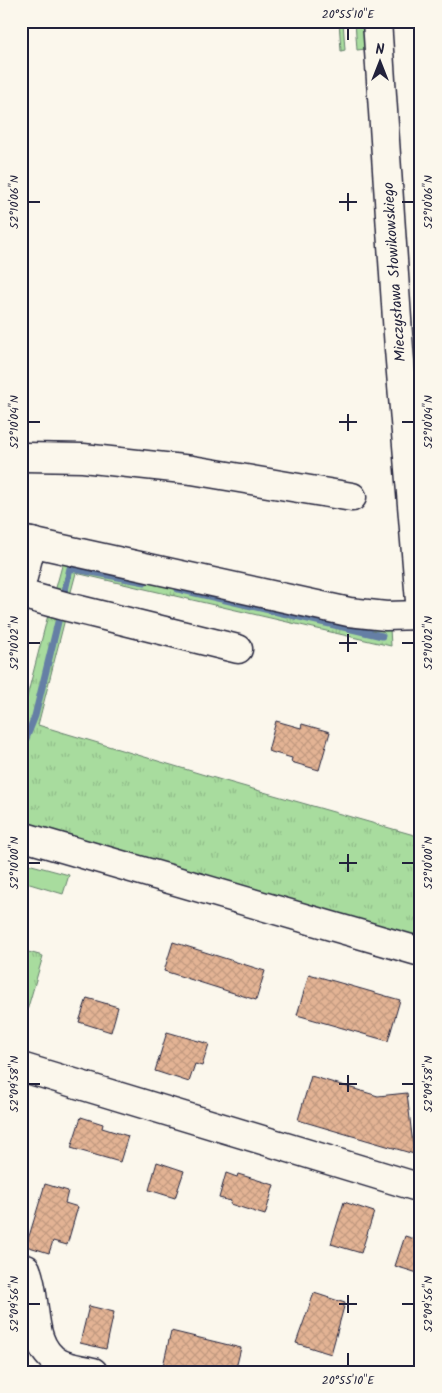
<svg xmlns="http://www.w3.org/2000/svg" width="442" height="1393" font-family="Kalam,sans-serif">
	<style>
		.grass { fill: url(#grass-tufts); stroke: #657f6c }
		.green { fill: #a8dc9e; stroke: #657f6c }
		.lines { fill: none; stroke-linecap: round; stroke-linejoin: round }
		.stream { stroke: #657fa5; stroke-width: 7 }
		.building { fill: url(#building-cross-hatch); stroke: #22223b }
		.minor-casing { stroke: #22223b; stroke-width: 31 }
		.minor { stroke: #fbf7ec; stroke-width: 28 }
		.ticks { fill: none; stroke: #22223b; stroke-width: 2 }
		.labels { text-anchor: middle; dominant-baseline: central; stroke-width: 5; stroke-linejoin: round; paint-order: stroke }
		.street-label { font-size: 15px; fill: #22223b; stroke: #fbf7ec }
		.neatline { fill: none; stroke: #22223b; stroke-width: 2 }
		.ticks-label { font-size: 12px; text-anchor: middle; fill: #22223b }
	</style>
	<defs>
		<pattern id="grass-tufts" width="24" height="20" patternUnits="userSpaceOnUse" patternTransform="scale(1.25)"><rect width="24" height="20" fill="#a8dc9e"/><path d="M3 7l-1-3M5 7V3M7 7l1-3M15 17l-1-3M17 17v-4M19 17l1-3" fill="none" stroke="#90bc89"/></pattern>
		<pattern id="building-cross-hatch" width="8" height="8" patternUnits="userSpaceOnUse" patternTransform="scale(1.25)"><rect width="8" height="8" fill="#e3b394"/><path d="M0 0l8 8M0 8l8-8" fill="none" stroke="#c29a80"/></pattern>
	</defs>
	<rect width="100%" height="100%" fill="#fbf7ec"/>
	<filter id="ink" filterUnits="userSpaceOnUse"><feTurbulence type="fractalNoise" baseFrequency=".02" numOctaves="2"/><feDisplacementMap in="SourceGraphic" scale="10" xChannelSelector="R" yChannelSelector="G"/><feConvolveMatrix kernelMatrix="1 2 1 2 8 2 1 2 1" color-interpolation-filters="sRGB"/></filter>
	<g filter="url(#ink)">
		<!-- grass -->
		<g class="grass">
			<path d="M339,21h4l2,29 -4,1z"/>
			<path d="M355,21h8l3,28 -9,1z"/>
			<path d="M63,562l327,66 1,18 -315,-73 -7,26 -15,-4z"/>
			<path d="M48,615l17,4 -27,106 180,54 203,58v94l-9,4 -55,-10 -336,-102v-103z"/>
			<path d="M21,950l22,6 -22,75z"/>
		</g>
		<!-- green -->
		<path class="green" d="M28,864l41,11 -6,19 -40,-12z"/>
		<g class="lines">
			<!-- stream -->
			<g class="stream">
				<path d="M178,589l204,47"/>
				<path d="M64,595l6,-27 75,14"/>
				<path d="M21,751l14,-35 23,-94"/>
			</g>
		</g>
		<!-- building -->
		<g class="building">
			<path d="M276,721l25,7 1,-4 28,8 -11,38 -28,-8 1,-4 -24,-7z"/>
			<path d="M173,942l92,29 -9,29 -92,-29z"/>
			<path d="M309,974l91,26 -12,41 -91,-26z"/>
			<path d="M87,998l31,9 -7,25 -32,-10z"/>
			<path d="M167,1032l42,12 -7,22 -7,-2 -6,18 -34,-11z"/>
			<path d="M311,1076l67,20 29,-3 7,61 -116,-34z"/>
			<path d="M81,1117l22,7 -1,4 26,8 -8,26 -49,-14z"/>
			<path d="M157,1162l27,9 -9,27 -26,-8z"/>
			<path d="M226,1173l11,4 1,-3 36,11 -9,30 -35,-11 1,-3 -12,-3z"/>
			<path d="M45,1184l23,7 -3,12 13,4 -11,38 -14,-4 -4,12 -23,-7z"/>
			<path d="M344,1202l30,10 -13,41 -30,-9z"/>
			<path d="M405,1236l16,5v33l-26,-8z"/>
			<path d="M314,1293l31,10 -14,51 -35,-11z"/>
			<path d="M89,1306l25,6 -8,37 -26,-6z"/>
			<path d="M171,1331l70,17 -6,24h-47l-25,-6z"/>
		</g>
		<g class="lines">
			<!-- minor casing -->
			<g class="minor-casing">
				<g id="minor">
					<path d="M377,21l22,328 22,264"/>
					<path d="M25,457l58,1 109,12 160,27"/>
					<path d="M21,540l328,72 37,4 35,-1"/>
					<path d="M21,585l11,-43"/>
					<path d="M21,594l47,13 170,42"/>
					<path d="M21,836l400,116"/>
					<path d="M21,1067l400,121"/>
					<path d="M21,1268l5,1c13,30 1,76 33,94 9,5 23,6 34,9"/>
				</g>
			</g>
			<!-- minor -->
			<use href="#minor" class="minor"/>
		</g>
	</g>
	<!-- ticks -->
	<path class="ticks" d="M348,28v12M348,193v18M28,202h12M339,202h18M402,202h12M348,414v17M28,422h12M339,422h18M402,422h12M348,634v18M28,643h12M339,643h18M402,643h12M348,854v18M28,863h12M339,863h18M402,863h12M348,1075v17M28,1084h12M339,1084h18M402,1084h12M348,1295v18M28,1304h12M339,1304h18M402,1304h12M348,1353v13"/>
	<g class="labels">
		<!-- street labels -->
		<g class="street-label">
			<text transform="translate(395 272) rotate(-94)">Mieczysława Słowikowskiego</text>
		</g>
	</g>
	<!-- margin -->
	<rect width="442" height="1393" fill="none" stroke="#fbf7ec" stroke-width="55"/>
	<!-- north arrow -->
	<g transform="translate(380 62)" stroke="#fbf7ec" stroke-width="4" paint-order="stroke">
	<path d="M0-4L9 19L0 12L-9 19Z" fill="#22223b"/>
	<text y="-8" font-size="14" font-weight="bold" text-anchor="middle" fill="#22223b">N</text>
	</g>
	<rect x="28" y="28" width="386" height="1338" class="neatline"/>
	<g class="ticks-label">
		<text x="348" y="18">20°55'10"E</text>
		<text transform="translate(14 202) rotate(-90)" y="4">52°10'06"N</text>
		<text transform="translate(428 202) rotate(-90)" y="4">52°10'06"N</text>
		<text transform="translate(14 422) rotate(-90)" y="4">52°10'04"N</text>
		<text transform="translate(428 422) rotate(-90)" y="4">52°10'04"N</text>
		<text transform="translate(14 643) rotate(-90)" y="4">52°10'02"N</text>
		<text transform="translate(428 643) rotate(-90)" y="4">52°10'02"N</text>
		<text transform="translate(14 863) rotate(-90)" y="4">52°10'00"N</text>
		<text transform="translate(428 863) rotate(-90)" y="4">52°10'00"N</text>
		<text transform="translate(14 1084) rotate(-90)" y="4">52°09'58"N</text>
		<text transform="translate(428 1084) rotate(-90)" y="4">52°09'58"N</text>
		<text transform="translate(14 1304) rotate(-90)" y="4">52°09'56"N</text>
		<text transform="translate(428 1304) rotate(-90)" y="4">52°09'56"N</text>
		<text x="348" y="1384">20°55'10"E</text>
	</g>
</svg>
